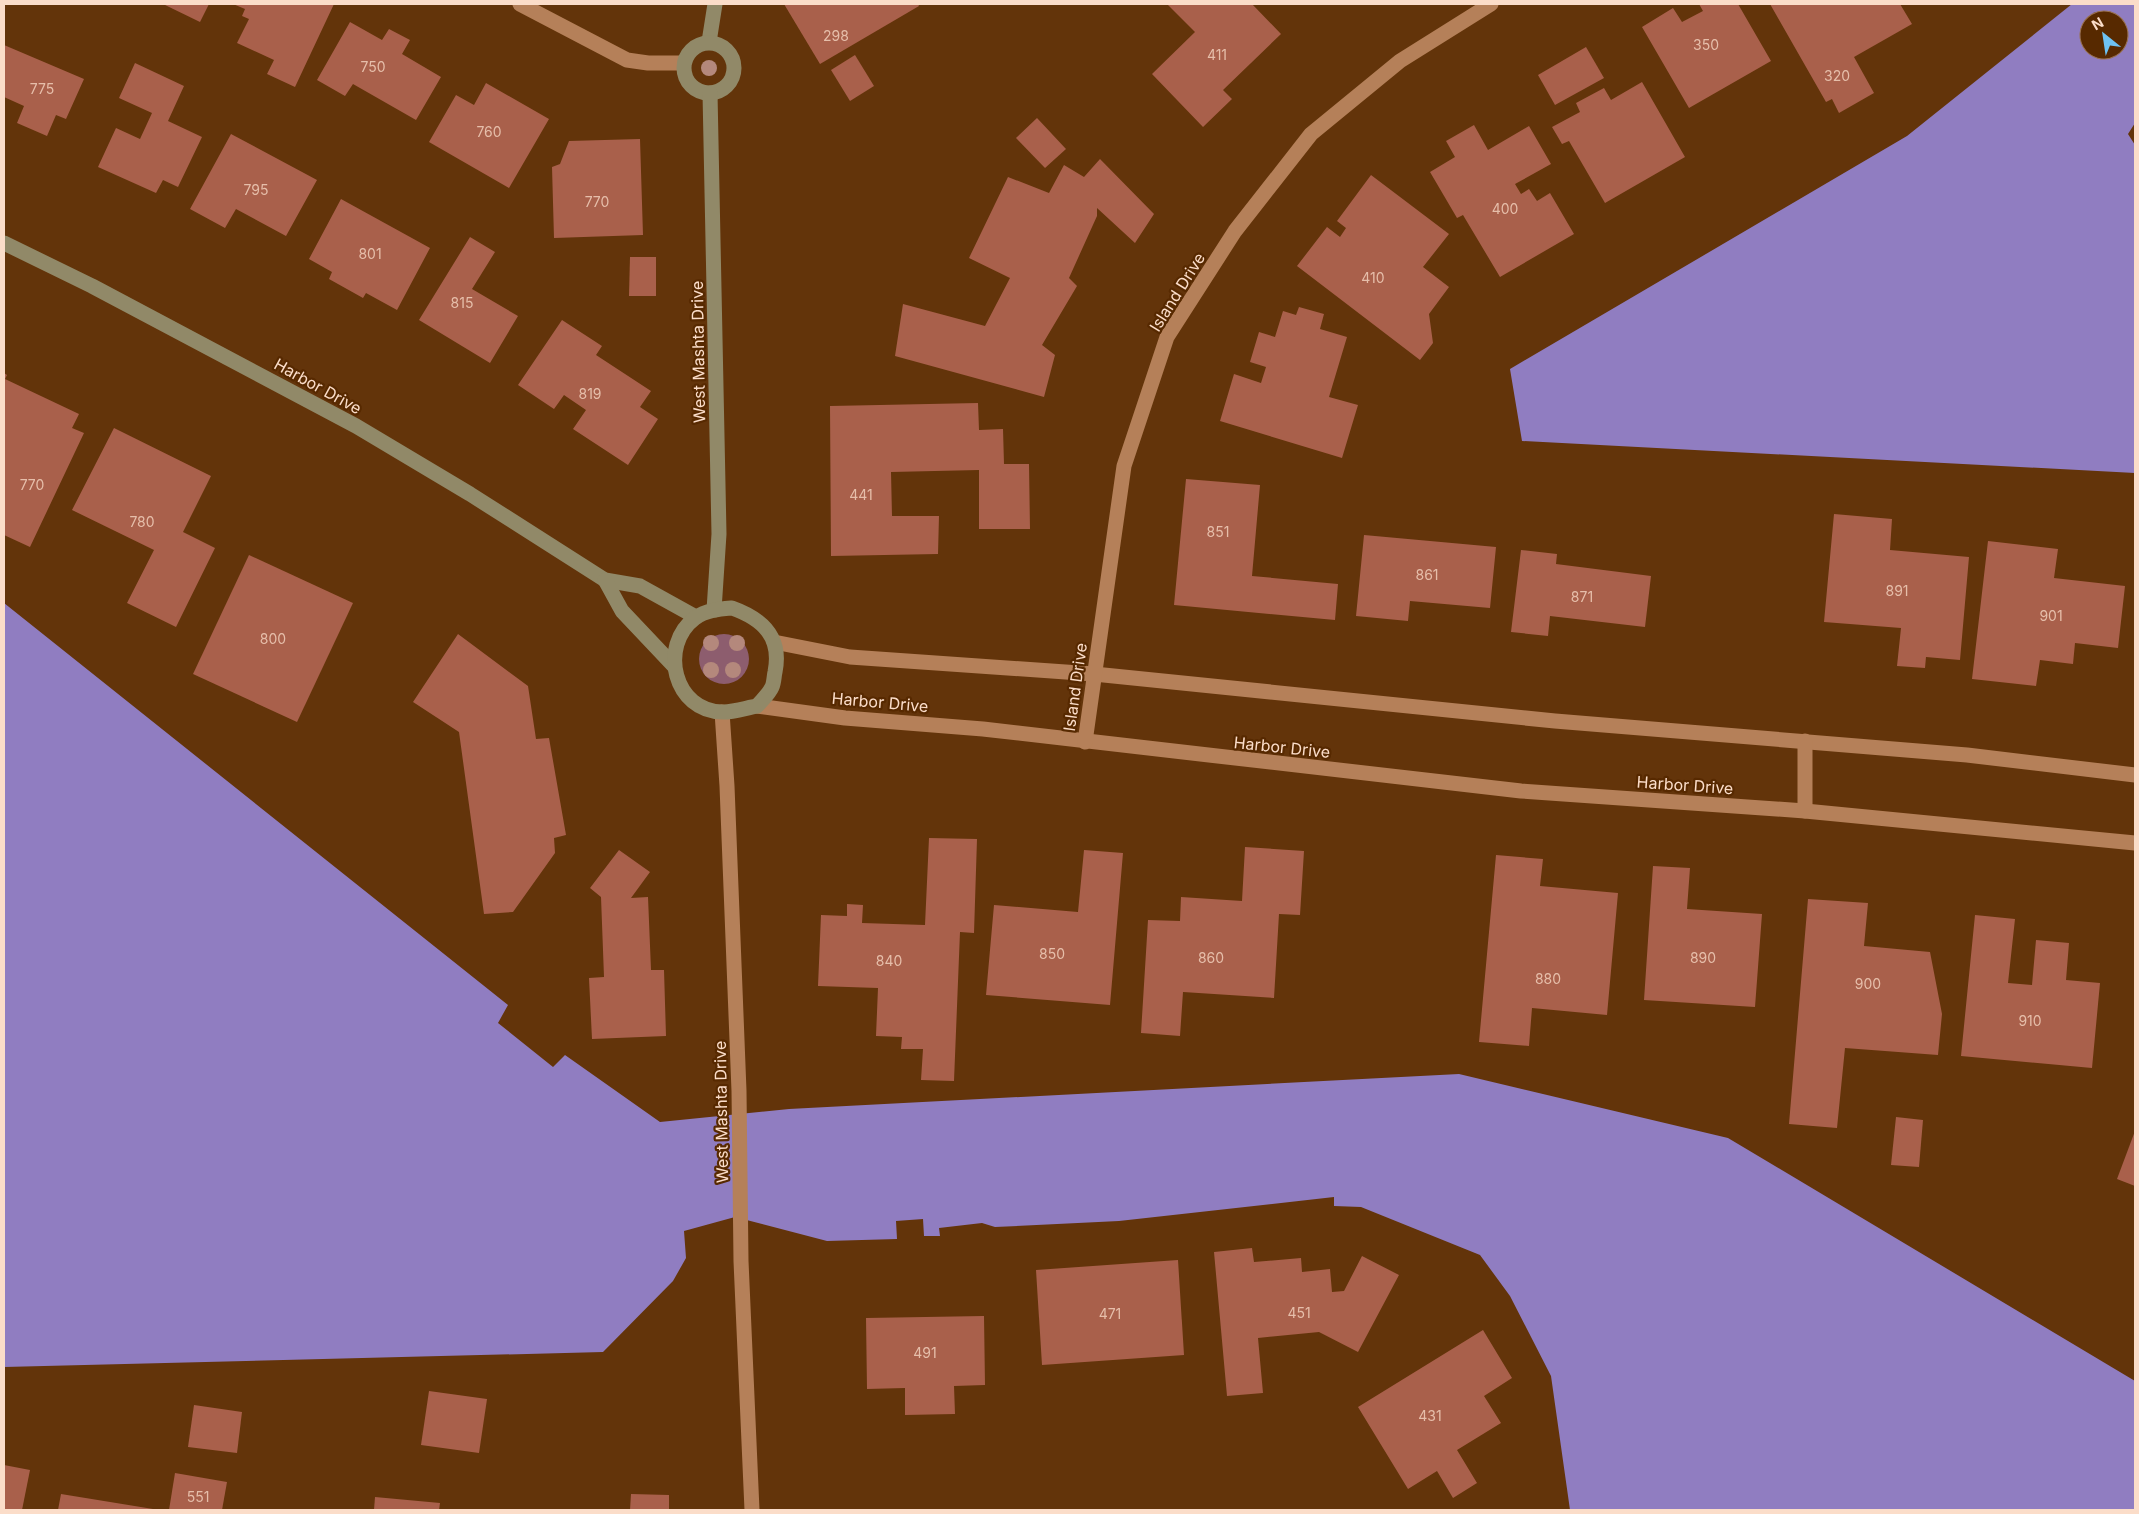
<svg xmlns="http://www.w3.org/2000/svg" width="2139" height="1514" font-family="Inter,sans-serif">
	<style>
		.green { fill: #8d5d6e }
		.water { fill: #907dc1; fill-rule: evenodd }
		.building { fill: #a9604b }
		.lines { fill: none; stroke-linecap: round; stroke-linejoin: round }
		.street { stroke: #b58059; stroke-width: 15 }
		.secondary { stroke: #918968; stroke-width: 15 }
		.tree { fill: #b4887c }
		.labels { text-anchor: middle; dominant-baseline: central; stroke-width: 4.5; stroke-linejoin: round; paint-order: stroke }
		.number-label { font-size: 14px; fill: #e6beaa }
		.street-label { font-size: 16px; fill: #fbddc9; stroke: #572900 }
	</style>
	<rect width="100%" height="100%" fill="#63340a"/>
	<!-- green -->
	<circle class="green" cx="724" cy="659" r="25"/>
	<!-- water -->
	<g class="water">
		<path d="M2072,4h63v119l-7,11 7,11v328l-613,-32 -12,-72 397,-233zM2089,20h30v30h-30z"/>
		<path d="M4,603l504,402 -10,18 55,44 12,-12 95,67 129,-13 670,-35 269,64 407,243v129h-565l-19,-134 -41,-80 -30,-41 -119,-48 -27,-1v-9l-215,24 -124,6 -13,-4 -43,5 1,8h-16l-1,-17 -27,2 1,18 -70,2 -92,-24 -51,14 2,27 -13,23 -70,71 -599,15z"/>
	</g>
	<!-- building -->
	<g class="building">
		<path d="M163,4h46l-9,18z"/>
		<path d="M233,4h101l-39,83 -28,-13 7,-14 -37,-17 12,-24 -7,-3 3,-7z"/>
		<path d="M784,4h134l1,2 -99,58z"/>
		<path d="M1167,4h85l29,30 -58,56 9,9 -29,28 -51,-53 43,-42z"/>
		<path d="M1699,4h39l33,57 -82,47 -47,-81 31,-19 9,14 21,-11z"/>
		<path d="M1770,4h130l12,20 -58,33 20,36 -35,20 -7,-14 -6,3z"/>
		<path d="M350,22l32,18 7,-11 21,11 -8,14 39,23 -25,43 -63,-36 -8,12 -28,-16z"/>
		<path d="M4,45l80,34 -18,40 -10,-4 -9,21 -30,-13 7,-17 -20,-9z"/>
		<path d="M1586,47l18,31 -49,27 -17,-30z"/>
		<path d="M855,55l19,31 -24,15 -19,-31z"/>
		<path d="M135,63l49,23 -16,35 34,16 -24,50 -15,-7 -7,13 -58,-26 18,-39 24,11 12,-26 -33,-15z"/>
		<path d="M1642,82l43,75 -80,46 -36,-62 -7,3 -10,-17 28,-15 -4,-9 28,-15 7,12z"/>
		<path d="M486,83l63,36 -40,69 -80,-46 27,-47 18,10z"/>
		<path d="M1037,118l29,31 -21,19 -29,-30z"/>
		<path d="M1474,125l14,25 41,-24 22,38 -36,20 6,10 8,-5 8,12 13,-8 24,41 -74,43 -37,-62 -6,3 -27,-46 25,-15 -9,-16z"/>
		<path d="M231,134l86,46 -31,56 -50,-27 -11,19 -35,-19z"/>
		<path d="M640,139l3,96 -89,3 -2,-71 8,-3 9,-23z"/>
		<path d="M1100,159l54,55 -19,29 -38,-35v8l-28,62 8,8 -35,59 13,10 -11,42 -149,-41 8,-52 82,22 25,-48 -41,-20 39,-81 41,16 15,-28 20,12z"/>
		<path d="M1371,175l78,59 -26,33 26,20 -20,27 4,29 -13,17 -123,-94 30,-39 13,10 6,-9 -9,-7z"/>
		<path d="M341,199l89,49 -33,62 -31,-17 -3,5 -34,-19 3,-7 -23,-13z"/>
		<path d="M470,237l25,15 -23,37 46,27 -28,47 -71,-43z"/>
		<path d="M630,257h26v39h-27z"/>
		<path d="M1299,307l25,7 -4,15 27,8 -18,60 29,8 -16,53 -122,-37 14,-47 27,9 5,-16 -16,-5 9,-30 16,5 8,-26 13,4z"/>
		<path d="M562,320l40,26 -6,9 55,36 -11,16 18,12 -30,46 -55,-36 13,-19 -22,-15 -10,14 -36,-24z"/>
		<path d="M4,373l3,2 -2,4 74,35 -7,14 12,5 -54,114 -26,-12z"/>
		<path d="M978,403l1,27 24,-1 1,35h25l1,65h-51v-59l-88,2 1,44h47l-1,38 -107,2 -1,-150z"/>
		<path d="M114,428l97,48 -28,56 32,16 -39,79 -49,-24 27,-53 -82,-40z"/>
		<path d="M1186,479l74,6 -8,91 86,8 -3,36 -161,-15z"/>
		<path d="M1834,514l58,5 -2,31 79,7 -9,103 -34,-3 -1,11 -28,-2 4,-38 -77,-6z"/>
		<path d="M1364,535l132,12 -6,61 -80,-7 -2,20 -52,-5z"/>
		<path d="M1988,541l70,8 -4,29 71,8 -7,62 -43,-5 -2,21 -33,-4 -4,26 -64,-7z"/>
		<path d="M1521,550l36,4 -1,10 95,12 -6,51 -95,-11 -2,20 -37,-4z"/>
		<path d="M249,555l104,48 -56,119 -104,-48z"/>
		<path d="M458,634l70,52 8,53 13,-1 17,97 -12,3 1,15 -42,59 -29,2 -25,-182 -46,-30z"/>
		<path d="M929,838l48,1 -3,94 -14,-1 -6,149 -33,-1 2,-31h-22l1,-12 -26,-1 2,-48 -60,-2 3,-71 26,1v-12l16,1 -1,18 63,2z"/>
		<path d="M1245,847l59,4 -4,64 -21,-1 -5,84 -91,-6 -3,44 -39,-3 7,-113 32,1 1,-24 61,4z"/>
		<path d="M619,850l31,22 -19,26 17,-1 3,73h13l2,66 -74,3 -3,-61 15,-1 -3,-80 -11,-9z"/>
		<path d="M1084,850l39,3 -13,152 -124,-10 8,-90 84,7z"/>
		<path d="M1496,855l47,4 -3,27 78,7 -11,122 -75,-7 -3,38 -50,-4z"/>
		<path d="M1653,866l37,2 -3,41 75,5 -7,93 -111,-7z"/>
		<path d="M1808,899l60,4 -4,43 66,6 12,62 -4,41 -93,-7 -8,80 -48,-4z"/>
		<path d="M1975,915l40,4 -7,64 24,2 4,-45 33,3 -3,37 34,3 -8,85 -131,-12z"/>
		<path d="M1896,1117l27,3 -4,47 -28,-2z"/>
		<path d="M2135,1131v55l-18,-7z"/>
		<path d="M1252,1248l2,14 47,-4 1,14 28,-3 2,23 12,-1 18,-35 37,19 -41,77 -39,-20 -61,6 5,55 -36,3 -13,-144z"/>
		<path d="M1178,1260l6,95 -142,10 -6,-95z"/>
		<path d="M984,1316l1,69 -31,1 1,28 -50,1v-27l-38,1 -1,-71z"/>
		<path d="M1483,1330l29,48 -28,18 17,27 -44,27 20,33 -24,15 -16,-27 -29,18 -50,-82z"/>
		<path d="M429,1391l58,8 -8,54 -58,-8z"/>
		<path d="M194,1405l48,7 -5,41 -49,-6z"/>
		<path d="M4,1465l26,5 -8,40h-18z"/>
		<path d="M175,1473l52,9 -5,28h-53z"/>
		<path d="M61,1494l92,15v1h-95z"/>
		<path d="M631,1494l38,1v15h-39z"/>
		<path d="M375,1497l65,6 -1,7h-65z"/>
	</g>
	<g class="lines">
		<!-- street -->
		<g class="street">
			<path d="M520,4l107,56 21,3h36"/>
			<path d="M774,642l76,15 244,17 461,47 412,34 168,20"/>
			<path d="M757,706l88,12 138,11 538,62 284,20 330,32"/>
			<path d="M722,712l5,74 12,305 2,170 11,249"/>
			<path d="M1805,741v70"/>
			<path d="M1085,742l39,-276 43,-129 68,-106 76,-97 89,-73 91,-57"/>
		</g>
		<!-- secondary -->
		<g class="secondary">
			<path d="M709,42l6,-38"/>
			<circle cx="709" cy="68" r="25"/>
			<path d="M710,93l9,441 -5,76"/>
			<path d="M4,243l88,43 264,140 114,68 135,86 35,6 56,31"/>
			<path d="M605,580l17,31 52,55"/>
			<path d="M732,608c31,11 50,29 43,64 -1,4 -1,11 -3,15 -3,7 -10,13 -15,19 -11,2 -23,6 -34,6 -49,0 -65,-66 -28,-94 11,-8 25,-9 37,-10z"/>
		</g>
	</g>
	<!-- trees -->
	<g class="tree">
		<circle cx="709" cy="68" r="8"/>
		<circle cx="711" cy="643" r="8"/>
		<circle cx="737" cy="643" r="8"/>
		<circle cx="711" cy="670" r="8"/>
		<circle cx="733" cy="670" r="8"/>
	</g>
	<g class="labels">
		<!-- number labels -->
		<g class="number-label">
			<text x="836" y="35">298</text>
			<text x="1706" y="44">350</text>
			<text x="1217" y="54">411</text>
			<text x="373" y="66">750</text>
			<text x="1837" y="75">320</text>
			<text x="42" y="88">775</text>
			<text x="489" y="131">760</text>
			<text x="256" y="189">795</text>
			<text x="597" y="201">770</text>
			<text x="1505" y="208">400</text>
			<text x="370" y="253">801</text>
			<text x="1373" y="277">410</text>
			<text x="462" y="302">815</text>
			<text x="590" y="393">819</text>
			<text x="32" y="484">770</text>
			<text x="861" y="494">441</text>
			<text x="142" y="521">780</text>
			<text x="1218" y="531">851</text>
			<text x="1427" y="574">861</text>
			<text x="1897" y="590">891</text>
			<text x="1582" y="596">871</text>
			<text x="2051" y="615">901</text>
			<text x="273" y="638">800</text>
			<text x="1052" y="953">850</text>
			<text x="1211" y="957">860</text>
			<text x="1703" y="957">890</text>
			<text x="889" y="960">840</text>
			<text x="1548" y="978">880</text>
			<text x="1868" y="983">900</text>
			<text x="2030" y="1020">910</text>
			<text x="1299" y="1312">451</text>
			<text x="1110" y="1313">471</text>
			<text x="925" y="1352">491</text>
			<text x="1430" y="1415">431</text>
			<text x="198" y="1496">551</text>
		</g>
		<!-- street labels -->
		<g class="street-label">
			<text transform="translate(1177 292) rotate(-58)">Island Drive</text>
			<text transform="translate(698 352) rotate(-91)">West Mashta Drive</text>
			<text transform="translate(318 386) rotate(29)">Harbor Drive</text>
			<text transform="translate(1075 687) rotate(-82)">Island Drive</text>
			<text transform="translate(880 702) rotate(5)">Harbor Drive</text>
			<text transform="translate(1282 747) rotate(6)">Harbor Drive</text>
			<text transform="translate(1685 785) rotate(4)">Harbor Drive</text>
			<text transform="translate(721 1112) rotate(-91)">West Mashta Drive</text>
		</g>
	</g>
	<!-- border -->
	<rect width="2139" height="1514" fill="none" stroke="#fbddc9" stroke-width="10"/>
	<!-- north arrow -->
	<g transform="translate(2104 35) rotate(330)"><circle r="24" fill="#572900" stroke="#997150"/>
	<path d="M0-4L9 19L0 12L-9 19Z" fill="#6ec2f3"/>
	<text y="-8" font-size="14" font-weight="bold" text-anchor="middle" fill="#fbddc9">N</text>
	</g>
</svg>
